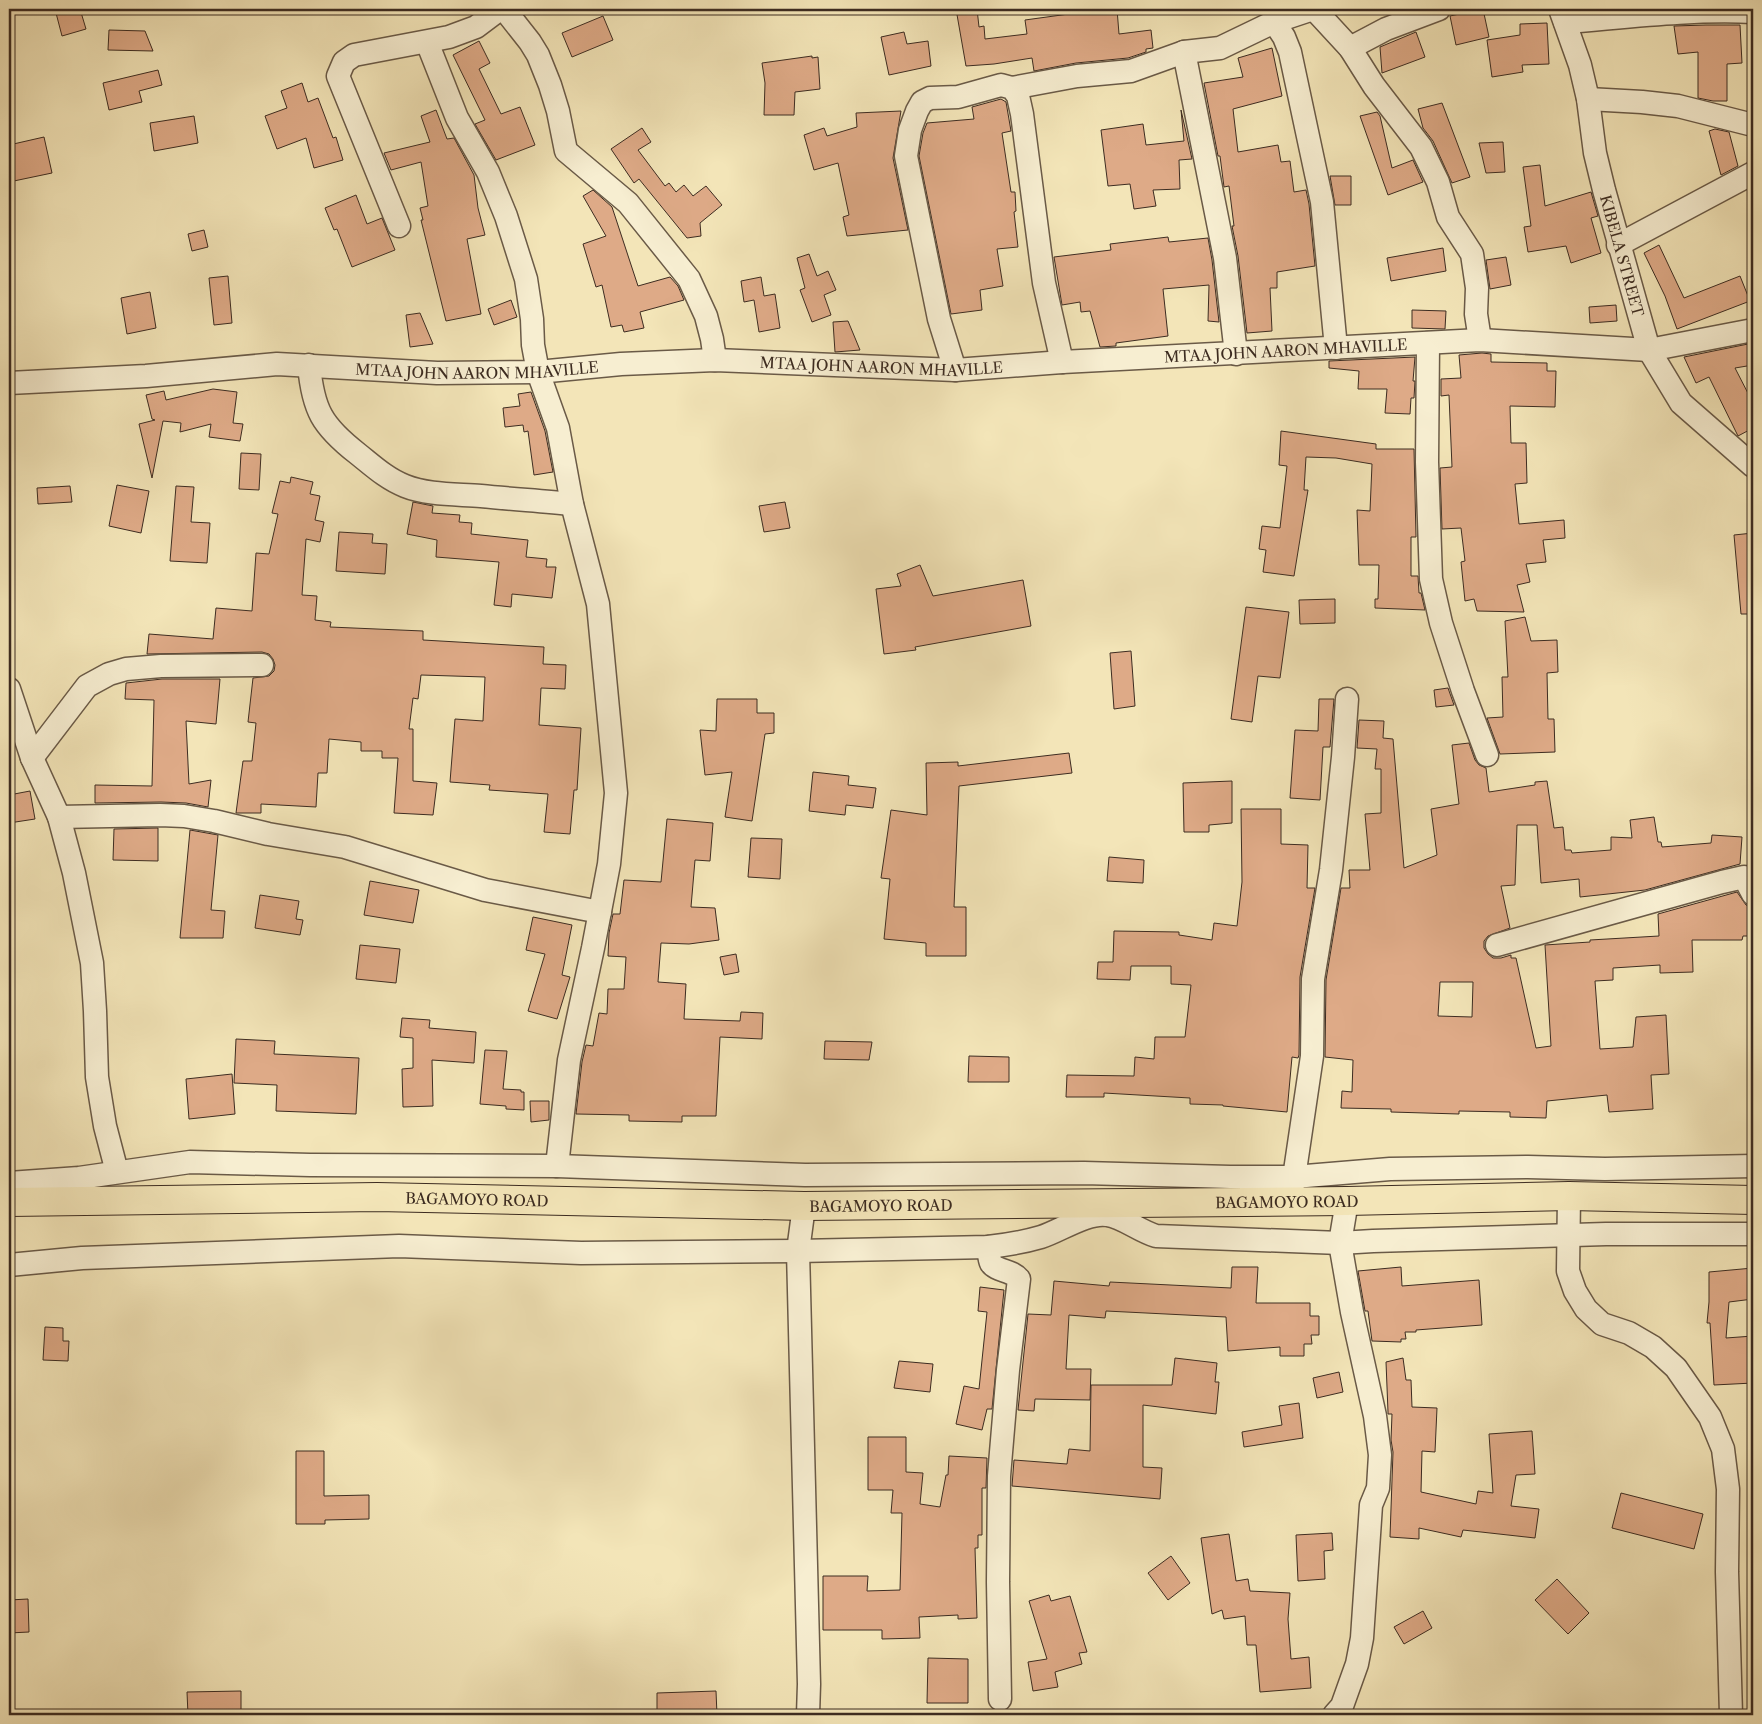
<svg xmlns="http://www.w3.org/2000/svg" width="1762" height="1724" font-family="'Libre Caslon Text',serif">
	<style>
		.building { fill: #deaa87; stroke: #3d2c21; fill-rule: evenodd }
		.lines { fill: none; stroke-linecap: round; stroke-linejoin: round }
		.street-casing { stroke: #6a5a47; stroke-width: 25 }
		.highway-casing { stroke: #3d2c21; stroke-width: 30 }
		.street { stroke: #f7eed1; stroke-width: 22 }
		.highway { stroke: #f3e5b8; stroke-width: 28 }
		.labels { text-anchor: middle; dominant-baseline: central; stroke-width: 5; stroke-linejoin: round; paint-order: stroke }
		.street-label { font-size: 15px; fill: #3d2c21; stroke: #f7eed1 }
	</style>
	<rect width="100%" height="100%" fill="#f3e5b8"/>
	<filter id="stains"><feTurbulence type="fractalNoise" baseFrequency=".004" numOctaves="4"/><feColorMatrix values="0 0 0 0 .2 0 0 0 0 .09 0 0 0 0 .02 0 0 0 .5 -.17"/></filter>
	<radialGradient id="worn" r=".72"><stop offset=".6" stop-color="#630" stop-opacity="0"/><stop offset="1" stop-color="#630" stop-opacity=".3"/></radialGradient>
	<!-- building -->
	<g class="building">
		<path d="M69,9h11l6,20 -24,7 -6,-23z"/>
		<path d="M956,9h21l2,18 5,-1 1,13 42,-5 -2,-14 51,-7 -1,-4h42l2,25 32,-4 2,18 -7,1v3l-18,6 -52,5 -42,8 -2,-13 -38,6 -28,2z"/>
		<path d="M1483,9l6,28 -33,8 -6,-29z"/>
		<path d="M603,16l10,24 -41,17 -10,-24z"/>
		<path d="M1547,23l2,41 -27,1 1,7 -31,5 -5,-37 33,-5v-11z"/>
		<path d="M1706,25h34l2,38 -15,1v37h-14l-15,-3v-46l-20,2 -4,-28z"/>
		<path d="M109,30l36,1 8,20 -45,-1z"/>
		<path d="M904,32l3,12 21,-3 3,25 -42,9 -8,-38z"/>
		<path d="M1416,32l9,25 -43,16 -2,-26z"/>
		<path d="M479,41l11,22 -11,6 22,45 19,-7 15,38 -39,15 -21,-36 10,-4 -32,-65z"/>
		<path d="M1272,48l10,48 -49,13 5,43 40,-7 3,17 9,-1 4,31 12,-2 3,14 6,62 -38,6v16h-7l2,43 -25,2 -9,-77 -6,-30h2l-5,-40 -5,1 -4,-31h-2l-14,-73 39,-6 -5,-19z"/>
		<path d="M812,56v2l6,-1 2,32 -25,3 -1,23h-30l1,-32 -3,-20z"/>
		<path d="M158,70l4,15 -23,6 3,11 -33,8 -6,-27z"/>
		<path d="M302,83l6,19 10,-4 15,40 3,-1 7,23 -29,8 -8,-30 -29,11 -12,-33 22,-8 -6,-17z"/>
		<path d="M1001,99l5,3 5,29 -9,2 9,59h4l1,19 -2,1 4,35 -21,2 6,37 -23,4 2,20 -31,4 -32,-158 4,-23 4,-10 47,-4 -2,-12z"/>
		<path d="M1442,103l28,74 -18,6 -19,-42 -10,-13 -5,-19z"/>
		<path d="M436,110l11,29 7,-1 20,37 4,33 7,27 -18,4 14,75 -35,7 -25,-101h2l-3,-12 8,-2 -7,-44 -30,8 -7,-17 46,-11 -9,-26z"/>
		<path d="M1181,110l11,49 -13,1 1,29 -27,1 3,16 -22,3 -4,-25 -22,2 -7,-56 42,-6 3,21 38,-4z"/>
		<path d="M901,111l-8,47 15,72 -61,6 -4,-19 6,-2 -11,-52 -24,7 -10,-35 20,-7 3,8 30,-9 -1,-14z"/>
		<path d="M1377,112l3,4 12,52 21,-8 10,22 -35,13 -28,-79z"/>
		<path d="M194,116l4,27 -44,8 -4,-28z"/>
		<path d="M642,128l9,14 -13,8 27,36 4,-3 7,9 8,-7 9,11 13,-10 16,19 -22,18 1,13 -14,2 -48,-59 -5,4 -23,-34z"/>
		<path d="M1715,129l14,3 9,34 -17,9 -12,-44z"/>
		<path d="M44,137l8,36 -43,9v-37z"/>
		<path d="M1503,142l2,30 -19,1 -7,-30z"/>
		<path d="M1540,165l5,41 46,-14 7,24 -7,2 10,35 -30,10 -5,-17 -38,6 -4,-25 7,-1 -8,-59z"/>
		<path d="M1330,176h21v29h-16z"/>
		<path d="M593,190l19,17 26,79 32,-9 8,9 6,14 -44,12 4,16 -20,4 -2,-7 -11,2 -9,-42 -6,2 -13,-43 23,-8 -23,-40z"/>
		<path d="M356,195l11,29 15,-6 13,32 -43,17 -15,-38 -3,1 -9,-22z"/>
		<path d="M204,230l4,17 -16,4 -4,-17z"/>
		<path d="M1168,237l1,5 39,-4 4,22 7,62 -11,-1 1,-36 -46,4 5,47 -52,7v3l-16,1 -10,-36 -9,1 -1,-10 -18,3 -8,-48 57,-7 -1,-6z"/>
		<path d="M1659,245l25,53 56,-22 10,25 -73,28 -12,-33 -21,-43z"/>
		<path d="M1443,248l3,23 -55,10 -4,-23z"/>
		<path d="M809,254l8,22 11,-5 8,19 -12,5 7,20 -19,7 -12,-32 5,-2 -8,-30z"/>
		<path d="M1506,257l5,28 -21,4 -4,-29z"/>
		<path d="M228,276l4,47 -18,2 -5,-47z"/>
		<path d="M761,277l3,19 11,-2 5,34 -21,4 -5,-32 -10,2 -3,-21z"/>
		<path d="M150,292l6,36 -29,6 -6,-36z"/>
		<path d="M511,300l6,17 -23,8 -6,-16z"/>
		<path d="M1616,305l1,16 -27,2 -1,-16z"/>
		<path d="M1412,310l34,1 -1,18 -33,-1z"/>
		<path d="M420,313l13,31 -23,3 -4,-32z"/>
		<path d="M848,321l12,29 -25,2 -2,-30z"/>
		<path d="M1753,343v22l-18,3 18,35v25l-15,8 -29,-59 -13,6 -12,-26z"/>
		<path d="M1482,353l9,1v8l56,1v8h9l-1,36 -45,-1 1,37h15l1,40 -12,1 4,40 45,-4 1,18 -22,2 3,22 -20,2 4,18 -13,3 7,27 -47,-1 -3,-12 -9,2 -4,-39 4,-1 -4,-33 -19,1 -2,-61 12,-1 -3,-72 -8,1v-17l20,-1 -2,-23z"/>
		<path d="M1415,357l-2,24h2l-1,17h-3l-1,16 -25,-1 2,-24h-29l1,-18 -30,-3v-7z"/>
		<path d="M213,389l24,3 -4,31 10,1 -3,17 -31,-4 2,-13 -31,8 1,-9 -18,-2 -11,57 -13,-54 16,-4 -3,-1 -6,-24 18,-4 2,9z"/>
		<path d="M531,392l14,39 8,41 -19,3 -6,-44 -4,1 -1,-7 -18,2 -2,-19 17,-2 -2,-12z"/>
		<path d="M1281,431l95,13v5h38l2,88h-5v39h7l1,17h2l4,17 -50,-2v-9h3l1,-34h-20l-2,-55 13,1 2,-47 -36,-6 -30,-1 -2,33h4l-14,86 -31,-4 3,-22 -7,-1 3,-23 18,2 7,-62 -8,-1z"/>
		<path d="M241,453l20,1 -2,36 -20,-1z"/>
		<path d="M291,477l22,5 -3,12 10,2 -5,24 9,2 -4,20 -14,-3 -4,56 15,1 -2,24 16,2 -1,5 93,4v9l121,7 -1,17 23,1 -1,24 -24,-1 -2,37 42,3 -4,62h-3l-4,44 -26,-2 4,-38 -59,-4 1,-5 -40,-3 5,-63 28,2 2,-44 -64,-2 -3,24 -5,-1 -4,31h4v52l24,2 -4,32 -39,-2 4,-55h-16v-7h-21v-9l-32,-3 -2,34h-9l-2,34 -55,-3v9h-25l7,-52h9l4,-38 -8,-1 5,-44 16,-2 5,-5 1,-6 -2,-6 -4,-5 -7,-2 -115,2 2,-20 64,5 3,-31 36,3 4,-58 13,1 9,-40 -6,-1 8,-32 10,2z"/>
		<path d="M117,485l32,6 -8,42 -32,-7z"/>
		<path d="M70,486l2,16 -34,2 -1,-16z"/>
		<path d="M176,486l18,1 -3,35 19,1 -3,40 -37,-2z"/>
		<path d="M413,502l20,4 -1,7 28,2 -1,7 13,1 -1,11 57,6 -2,17 21,2 -1,8h10l-4,31 -40,-4 -1,13 -17,-2 5,-43 -63,-5 1,-17 -30,-6z"/>
		<path d="M785,502l5,26 -26,4 -5,-26z"/>
		<path d="M339,532l34,2 -1,9 15,1 -2,30 -49,-3z"/>
		<path d="M1753,533v81h-12l-7,-79z"/>
		<path d="M920,565l13,31 90,-16 8,46 -116,21 1,3 -32,4 -8,-65 25,-3 -4,-12z"/>
		<path d="M1335,599v24l-35,1 -1,-24z"/>
		<path d="M1246,607l43,5 -9,66 -22,-2 -6,46 -21,-3z"/>
		<path d="M1525,617l6,24 26,-1 1,32 -11,1 1,46h6l1,33 -55,2 -13,-36 16,-1 -1,-40h6l-3,-56z"/>
		<path d="M1131,651l4,55 -21,3 -4,-56z"/>
		<path d="M162,679h58l-4,45 -30,-3 3,63 22,-4 -3,27 -22,-4 -25,-1 -66,1v-18l57,1 2,-86 -29,-1 1,-16z"/>
		<path d="M1448,688l6,17 -18,2 -2,-17z"/>
		<path d="M717,699h40v14h17v20l-9,1 -13,87 -27,-4 7,-45 -27,3 -5,-45 16,1z"/>
		<path d="M1319,699h15l-4,48h-7l-3,53 -30,-2 5,-68 23,1z"/>
		<path d="M1359,720l25,1 -1,17 10,1 11,129 33,-13 -6,-46 28,-5 -7,-59 17,-2 6,17 4,5 7,3 3,24 46,-7v-3l12,-1 7,47 9,-1 2,23h6l1,3 39,-3v-13l21,1 -2,-18 24,-3 4,25h3l1,5 49,-4 1,-8 30,2 -2,27 -95,26 -65,7 -1,-18 -38,4 -4,-58h-20l-2,60 -14,1 9,42 -22,8 -4,5v7l4,6 5,4h8l10,-3v3h5l20,90 15,-2 -6,-101 45,-3v-2l69,-4 -1,-22 79,-22 9,13 5,2v29h-8l-1,4h-50l1,32 -33,1v-8l-47,3v12l-18,1 5,68 33,-2 3,-30 30,-2 3,59 -18,1 2,34 -44,3 -2,-17 -60,6 -1,17 -36,-1v-5l-51,-1v3l-68,-2v-3l-50,-1 1,-17 10,1 1,-32 -28,-3 1,-77 15,-92h9l-1,-18h21l-5,-56 16,-1v-44h-6l2,-20 -20,-1zM1440,982h33l-1,35 -34,-1z"/>
		<path d="M1069,753l3,20 -113,13 -5,121h12v49h-40v-13l-42,-4 6,-60 -9,-1 10,-68 36,5 -1,-52 32,-1v4z"/>
		<path d="M813,772l36,4 -1,9 28,3 -3,20 -27,-3 -1,10 -36,-4z"/>
		<path d="M1232,781v42l-23,2v7h-25l-1,-49z"/>
		<path d="M30,791l5,28 -26,4v-28z"/>
		<path d="M1241,809h40v35l27,1 -1,43h8l-15,89 -1,78 -1,3 -6,-1 -5,55 -64,-6v-1l-33,-1v-6l-86,-5v4h-38l1,-22 67,1 1,-19 19,2 1,-22h30l6,-52 -20,-1v-18h-40l-1,14 -33,-1 1,-17h15l1,-31 65,1v3l33,5 2,-17 23,3 5,-44z"/>
		<path d="M667,819l46,4 -3,38 -15,-1 -4,47 24,1 4,32 -30,4 -28,-1 -3,39 28,2 -2,35 56,2 1,-9 22,1 -1,26 -42,-2 -4,79h-34v6l-53,-1v-6l-53,-1 6,-52 4,-17 7,1 6,-33 8,1 1,-25h16l2,-32 -18,-1 1,-23 4,-19h7l4,-34 37,2z"/>
		<path d="M158,828v33l-45,-1 1,-31z"/>
		<path d="M190,830l28,5 -7,75 14,1 -2,27h-43z"/>
		<path d="M751,838l31,1 -2,40 -32,-2z"/>
		<path d="M1109,857l35,3 -1,23 -36,-2z"/>
		<path d="M370,881l49,9 -6,33 -49,-8z"/>
		<path d="M260,895l39,6 -3,18 7,1 -3,15 -45,-7z"/>
		<path d="M533,917l39,8 -10,50 8,2 -13,42 -29,-8 17,-57 -19,-4z"/>
		<path d="M360,945l40,4 -4,34 -40,-4z"/>
		<path d="M736,954l3,18 -15,3 -4,-18z"/>
		<path d="M402,1018l28,2 -1,8 47,4 -2,31 -42,-3 1,46 -30,1 -1,-38 11,-1v-30l-13,-1z"/>
		<path d="M236,1039l39,2 -1,13 85,4 -3,56 -80,-3 1,-26 -43,-2z"/>
		<path d="M825,1041l47,1 -3,18 -45,-1z"/>
		<path d="M485,1050l22,1 -4,38 18,1v2h3v18l-18,-1v-3l-26,-2z"/>
		<path d="M969,1056l40,1v25h-41z"/>
		<path d="M232,1074l3,40 -46,5 -3,-40z"/>
		<path d="M530,1101h19v19l-18,2z"/>
		<path d="M1232,1267h26l-2,36h54v13h9v19h-8l1,9h-8v12h-24v-9l-52,4 -2,-34 -120,-6 -1,7 -36,-3 -3,54h25l-1,31 -55,-1 -1,12 -16,-1 10,-96 23,1 3,-34 55,5 1,-4 121,6z"/>
		<path d="M1401,1267l1,19 77,-6 3,45 -66,5v2h-11l1,7h-5v3l-29,-1 -4,-30h-3l-7,-40z"/>
		<path d="M1753,1268v31l-24,3 -3,36 27,-2v47l-39,2 -4,-62h-3l2,-21v-30z"/>
		<path d="M980,1287l24,3 -12,119h-5l-5,21 -26,-6 8,-38 15,3 8,-77 -9,-1z"/>
		<path d="M45,1327l18,1v13h6l-1,20 -25,-1z"/>
		<path d="M1175,1358l42,5 -2,19h4l-3,32 -73,-9v62l19,1 -2,31 -148,-13 2,-26 53,4 2,-15 21,2 1,-66h81z"/>
		<path d="M1403,1358l3,22h5l1,27 25,1 -2,44 -13,-1 -1,41 55,12 2,-13 15,2 -4,-59 43,-3 3,43 -19,1 -5,31 28,3 -4,29 -72,-8 -2,7 -42,-9v11l-29,-2 3,-85 -2,-12 1,-26h-4v-2l-2,-50z"/>
		<path d="M899,1361l34,3 -3,28 -36,-4z"/>
		<path d="M1339,1372l4,20 -26,6 -4,-20z"/>
		<path d="M1299,1403l4,35 -59,9 -2,-15 40,-7 -3,-19z"/>
		<path d="M868,1437h38v35l17,1 -3,31 20,3 6,-32h2l1,-19 38,2 -1,30h-4v47h-4v13h-3l2,70 -19,1v-4l-39,2 1,21 -38,1v-9h-59v-54h45l-1,15 33,-1 2,-77h-11l2,-23h-25z"/>
		<path d="M296,1451h28v45l45,-1v24l-44,1v4h-29z"/>
		<path d="M1621,1493l82,21 -9,35 -82,-21z"/>
		<path d="M1332,1533l1,17 -9,1 1,28 -27,2 -2,-46z"/>
		<path d="M1229,1534l7,47 12,-2 2,12 40,2 -2,26 3,40 18,-2 2,31 -51,4 -4,-47h-9l-2,-29 -21,3 -2,-9 -10,4 -11,-76z"/>
		<path d="M1171,1556l19,27 -22,17 -20,-27z"/>
		<path d="M1557,1579l32,34 -21,21 -33,-34z"/>
		<path d="M1049,1595l2,6 19,-5 17,56 -8,1 3,11 -27,8 3,15 -25,4 -5,-29 19,-3 -18,-58z"/>
		<path d="M28,1599l1,33 -20,1v-33z"/>
		<path d="M1423,1611l9,17 -28,16 -10,-17z"/>
		<path d="M928,1658l40,1v44h-41z"/>
		<path d="M241,1691v24h-53l-1,-23z"/>
		<path d="M716,1691l1,24h-60v-22z"/>
	</g>
	<g class="lines">
		<!-- street casing -->
		<g class="street-casing">
			<g id="street">
				<path d="M504,9l26,33 8,13 12,30 8,26 8,40 62,52 61,76 17,37 6,23 3,21"/>
				<path d="M1314,9l36,39 24,38 47,61 17,35 10,35 24,37 5,34 -1,26 4,26"/>
				<path id="s1" d="M1560,9l20,56 8,34 7,54 9,37 45,160 32,53 72,63"/>
				<path d="M1274,22l10,15 6,15 32,150 14,146"/>
				<path d="M1565,22c63,-5 125,-13 188,-10"/>
				<path d="M427,42l30,76 31,54 18,44 20,63 6,40 1,26 5,27 20,56 14,76 26,100 18,189 -7,71 -16,84 -24,112 -12,106"/>
				<path d="M1350,48l36,-19 53,-20"/>
				<path d="M1184,52l41,206 11,96"/>
				<path d="M1012,88l65,-12 54,-5 53,-19 36,-4 54,-26 39,-13"/>
				<path d="M1588,99l54,3 36,4 75,19"/>
				<path d="M399,226l-61,-150 6,-14 10,-7 95,-18 27,-10 24,-18"/>
				<path d="M1618,245l135,-72"/>
				<path d="M1428,343l-1,119 4,117 10,44 22,68 24,64"/>
				<path d="M309,365c4,45 13,61 49,89 15,12 29,25 47,32 22,9 52,8 76,10 30,3 61,5 91,8"/>
				<path d="M955,370l-16,-51 -33,-163 4,-26 7,-19 5,-9 8,-4 28,-1 43,-12 11,3 6,8 4,18 22,169 18,79"/>
				<path id="s2" d="M9,383l137,-7 131,-12 160,9 101,-1 83,-8 94,-4 240,10 107,-8 418,-22 169,10 104,-20"/>
				<path d="M9,689l23,69 27,59 15,56 18,90 3,48 2,66 8,49 12,46"/>
				<path d="M32,758l55,-72 22,-12 17,-5 35,-3 101,-1"/>
				<path d="M59,817l101,-2 24,1 30,5 54,13 77,13 140,43 115,22"/>
				<path d="M1497,945l225,-63 22,-5 9,17"/>
				<path d="M9,1183l70,-5 111,-16 120,3 247,1 248,9 279,-2 146,4h64l96,-8 138,-2 77,2 148,-3"/>
				<path d="M1292,1191l20,-135 1,-77 18,-109 12,-113 4,-58"/>
				<path d="M1569,1196l-1,75 7,20 11,18 16,15 27,9 24,14 23,21 34,49 13,32 5,40 -1,83 4,143"/>
				<path d="M804,1206l-6,45 11,433 -1,31"/>
				<path d="M988,1247c1,5 1,12 3,16 5,8 21,7 28,16l-11,91 -9,106 -1,106 2,117"/>
				<path d="M9,1265l73,-7 317,-12 182,7 217,-2 190,-4c18,-2 36,-5 53,-10 19,-6 46,-25 66,-22 14,1 32,16 49,21l184,7 33,-2 233,-7h147"/>
				<path d="M1334,1715l8,-9 15,-42 5,-26 9,-133 7,-17 2,-33 -5,-39 -23,-104 -12,-69 7,-42"/>
			</g>
		</g>
		<!-- highway casing -->
		<g class="highway-casing">
			<g id="highway">
				<path id="s3" d="M9,1202l368,-5 427,9 543,-5 222,-5 184,4"/>
			</g>
		</g>
		<!-- street -->
		<use href="#street" class="street"/>
		<!-- highway -->
		<use href="#highway" class="highway"/>
	</g>
	<g class="labels">
		<!-- street labels -->
		<g class="street-label">
			<text stroke="none"><textPath href="#s1" startOffset="255">KIBELA STREET</textPath></text>
			<text stroke="none"><textPath href="#s2" startOffset="1279">MTAA JOHN AARON MHAVILLE</textPath></text>
			<text stroke="none"><textPath href="#s2" startOffset="874">MTAA JOHN AARON MHAVILLE</textPath></text>
			<text stroke="none"><textPath href="#s2" startOffset="469">MTAA JOHN AARON MHAVILLE</textPath></text>
			<text stroke="none"><textPath href="#s3" startOffset="468">BAGAMOYO ROAD</textPath></text>
			<text stroke="none"><textPath href="#s3" startOffset="1278">BAGAMOYO ROAD</textPath></text>
			<text stroke="none"><textPath href="#s3" startOffset="872">BAGAMOYO ROAD</textPath></text>
		</g>
	</g>
	<!-- margin -->
	<rect width="1762" height="1724" fill="none" stroke="#f3e5b8" stroke-width="30"/>
	<rect x="10" y="10" width="1742" height="1704" fill="none" stroke="#3d2c21" stroke-width="2.5"/>
	<rect x="15" y="15" width="1732" height="1694" fill="none" stroke="#3d2c21"/>
	<rect width="100%" height="100%" filter="url(#stains)"/>
	<rect width="100%" height="100%" fill="url(#worn)"/>
</svg>
